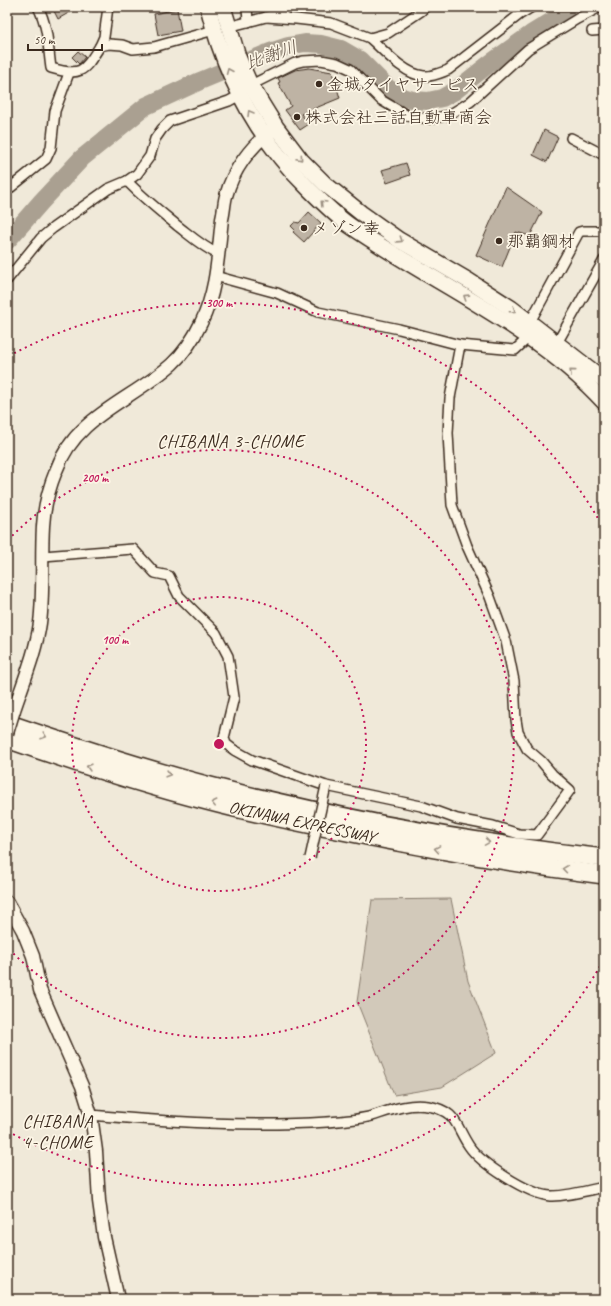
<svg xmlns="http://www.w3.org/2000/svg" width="611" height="1306" font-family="Caveat,'Klee One',sans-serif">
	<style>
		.green { fill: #d2c9ba; stroke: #867a6c }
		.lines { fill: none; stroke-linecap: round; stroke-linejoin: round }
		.river { stroke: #aaa091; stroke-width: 18 }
		.building { fill: #beb3a4; stroke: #3b2a1e }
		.minor-casing { stroke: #3b2a1e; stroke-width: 12 }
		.tertiary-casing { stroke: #3b2a1e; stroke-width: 15 }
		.primary-casing { stroke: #3b2a1e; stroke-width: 18 }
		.motorway-casing { stroke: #3b2a1e; stroke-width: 20 }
		.minor { stroke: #fcf5e5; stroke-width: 9 }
		.tertiary { stroke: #fcf5e5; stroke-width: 12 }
		.primary { stroke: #fcf5e5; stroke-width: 15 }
		.motorway { stroke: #fcf5e5; stroke-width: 17 }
		.minor-bridge-casing { stroke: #3b2a1e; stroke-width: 12; stroke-linecap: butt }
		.tertiary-bridge-casing { stroke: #3b2a1e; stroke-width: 15; stroke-linecap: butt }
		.minor-bridge { stroke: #fcf5e5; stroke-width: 9 }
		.tertiary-bridge { stroke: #fcf5e5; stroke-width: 12 }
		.oneway { stroke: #9c9082 }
		.ring { fill: none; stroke: #c2185b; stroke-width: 2; stroke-dasharray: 2 4 }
		.poi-dot { fill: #3b2a1e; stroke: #fcf5e5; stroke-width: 1.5 }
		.labels { text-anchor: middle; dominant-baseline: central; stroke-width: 3.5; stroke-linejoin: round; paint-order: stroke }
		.poi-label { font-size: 17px; fill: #3b2a1e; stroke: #fcf5e5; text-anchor: start }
		.street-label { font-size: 17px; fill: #3b2a1e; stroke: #fcf5e5 }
		.water-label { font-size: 18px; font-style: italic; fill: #625346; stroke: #fcf5e5 }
		.neighbourhood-label { font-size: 18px; letter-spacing: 1px; fill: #3b2a1e; stroke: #fcf5e5 }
		.centre { fill: #c2185b; stroke: #fcf5e5; stroke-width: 2 }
		.ring-label { font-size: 12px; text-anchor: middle; font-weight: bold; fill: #c2185b; stroke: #fcf5e5; stroke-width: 3.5; stroke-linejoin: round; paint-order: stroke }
	</style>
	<rect width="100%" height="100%" fill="#f0e9d9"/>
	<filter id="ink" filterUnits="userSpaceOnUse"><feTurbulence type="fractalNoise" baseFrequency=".025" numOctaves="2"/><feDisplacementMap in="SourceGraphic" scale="8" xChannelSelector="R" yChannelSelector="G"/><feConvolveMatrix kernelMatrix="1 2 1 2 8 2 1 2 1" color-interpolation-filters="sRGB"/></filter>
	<g filter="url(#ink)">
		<!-- green -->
		<path class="green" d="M451,899l17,82 28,72 -54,34 -48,8 -37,-93 15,-102z"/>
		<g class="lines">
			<!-- river -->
			<path class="river" d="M7,241l34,-39 41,-44 64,-52 54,-25 70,-29 18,-6 17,-3 16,1 20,5 19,11 28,28 12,8 13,4 15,1 14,-3 13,-7 34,-27 42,-30 44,-27"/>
		</g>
		<!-- building -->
		<g class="building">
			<path d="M52,7h27l-21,12z"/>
			<path d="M177,9l4,22 -23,4 -4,-21z"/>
			<path d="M78,51l7,6 -6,7 -7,-7z"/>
			<path d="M309,68l23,4 8,26 -39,16 8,10 -9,6 -15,-20 6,-4 -13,-23 2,-1 -2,-4 17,-8z"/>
			<path d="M544,130l14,7 -11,25 -14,-7z"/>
			<path d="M406,163l4,12 -23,8 -5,-13z"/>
			<path d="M506,187l36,25 -12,24 -14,-4 -14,35 -26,-12z"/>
			<path d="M309,212l12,11 -17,19 -11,-10 2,-2 -4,-4 4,-4 4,1z"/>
		</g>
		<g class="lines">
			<!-- minor casing -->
			<g class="minor-casing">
				<g id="minor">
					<path d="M38,7c10,19 10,40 13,61 31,9 33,3 49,-22l9,-2 13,1 11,4 21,-2 60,-17"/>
					<path d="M247,7l1,15"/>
					<path d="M266,17l30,2 35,4 39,15 18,-5 33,-22 4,-4"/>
					<path d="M228,27l38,-10 25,-10"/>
					<path d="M592,31l12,-1"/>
					<path d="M370,38c13,12 35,37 54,38 8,1 16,-3 24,-6l71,-55 13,-8"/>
					<path d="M100,46l4,-9 4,-30"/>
					<path d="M251,85l44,-22 8,-2 18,-1 16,3 13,6 31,31 27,16 23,3 18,-4 21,-13 58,-53 49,-30 23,-12"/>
					<path d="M571,138l33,17"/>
					<path d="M127,181c16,17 34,31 52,46 13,10 24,20 39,27"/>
					<path d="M10,188l36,-29 5,-11 4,-37 14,-38"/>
					<path d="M215,276l62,17 41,19 81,17 61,16 55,5 13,-12"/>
					<path d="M7,280l34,-42 12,-10 55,-39 19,-8 10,-7 13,-18 5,-17 7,-10 8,-8 59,-20 11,-6"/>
					<path d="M530,322l49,-90 4,-1h21"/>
					<path d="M557,343l47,-83"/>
					<path d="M43,556l90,-7 22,24 14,3 10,20 37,37 12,23 6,41 -10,41 2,6 8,6 18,10 74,26 95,20 36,13 36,7 26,8 18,1 33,-45 -18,-16 -11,-13 -14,-12 -9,-17 -2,-12 -2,-39 -8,-40 -16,-44 -23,-51 -15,-41 -4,-72 2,-35 10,-53"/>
					<path d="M91,1115c78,7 157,12 236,7 15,-1 30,-2 45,-6 19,-6 36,-13 56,-10 29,5 27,19 41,40 12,18 59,48 81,50 13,1 41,-6 54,-9"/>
				</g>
			</g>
			<!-- tertiary casing -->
			<g class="tertiary-casing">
				<g id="tertiary">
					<path d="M14,710c9,-27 22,-58 26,-87 4,-32 1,-64 3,-97 1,-18 6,-38 13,-55 20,-56 75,-70 116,-107 12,-11 22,-26 29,-41 16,-32 17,-69 21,-104 2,-8 2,-16 4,-23 7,-26 24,-49 45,-65"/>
					<path d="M7,902l16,29 10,25 7,34 42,96 9,29 5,36 3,50 5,36 14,62"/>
				</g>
			</g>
			<!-- primary casing -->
			<g class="primary-casing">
				<g id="primary">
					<path d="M208,7c17,69 50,132 101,182 13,13 26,26 40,36 85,59 185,100 255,177"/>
					<path d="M223,7l15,50 11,25 14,24 13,21 25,33 24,24 36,29 38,27 70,41 42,27 93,72"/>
				</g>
			</g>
			<!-- motorway casing -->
			<g class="motorway-casing">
				<g id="motorway">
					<path d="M7,723c67,23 135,45 203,63 130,33 261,57 394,72"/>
					<path d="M7,739c66,23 132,45 200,62 45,12 90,21 135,30 87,18 174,33 262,44"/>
				</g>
			</g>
			<!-- minor -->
			<use href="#minor" class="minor"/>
			<!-- tertiary -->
			<use href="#tertiary" class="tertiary"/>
			<!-- primary -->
			<use href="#primary" class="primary"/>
			<!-- motorway -->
			<use href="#motorway" class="motorway"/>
			<!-- minor-bridge casing -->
			<g class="minor-bridge-casing">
				<path id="minor-bridge" d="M310,858l16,-72"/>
			</g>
			<!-- tertiary-bridge casing -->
			<g class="tertiary-bridge-casing">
				<path id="tertiary-bridge" d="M7,733l7,-23"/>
			</g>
			<!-- minor-bridge -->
			<use href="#minor-bridge" class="minor-bridge"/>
			<!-- tertiary-bridge -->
			<use href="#tertiary-bridge" class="tertiary-bridge"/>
		</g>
		<!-- one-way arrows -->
		<defs><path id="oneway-chevron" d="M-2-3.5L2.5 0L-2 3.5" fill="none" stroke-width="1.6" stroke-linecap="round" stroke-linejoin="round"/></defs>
		<g class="oneway">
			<use href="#oneway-chevron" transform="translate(229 71) rotate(-113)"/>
			<use href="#oneway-chevron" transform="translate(250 113) rotate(-121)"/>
			<use href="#oneway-chevron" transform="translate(300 158) rotate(49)"/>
			<use href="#oneway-chevron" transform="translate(323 203) rotate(-135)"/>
			<use href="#oneway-chevron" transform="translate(400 240) rotate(33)"/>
			<use href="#oneway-chevron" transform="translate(466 297) rotate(-147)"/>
			<use href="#oneway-chevron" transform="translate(513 310) rotate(35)"/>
			<use href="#oneway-chevron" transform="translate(572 372) rotate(-140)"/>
			<use href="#oneway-chevron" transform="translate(44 736) rotate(19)"/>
			<use href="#oneway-chevron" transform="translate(89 767) rotate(-164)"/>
			<use href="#oneway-chevron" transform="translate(168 774) rotate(16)"/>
			<use href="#oneway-chevron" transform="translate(214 803) rotate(-167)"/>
			<use href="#oneway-chevron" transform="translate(487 842) rotate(9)"/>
			<use href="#oneway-chevron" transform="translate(437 849) rotate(-170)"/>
			<use href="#oneway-chevron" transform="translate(565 869) rotate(-172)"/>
		</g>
	</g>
	<!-- distance rings -->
	<g class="ring">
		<circle cx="219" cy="744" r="147"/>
		<path d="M8 540A294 294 0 1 1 8 948"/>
		<path d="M603 961A441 441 0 0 1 9 1132M9 356A441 441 0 0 1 603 527"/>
	</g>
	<!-- markers -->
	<g class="poi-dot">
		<circle cx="319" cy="84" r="4"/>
		<circle cx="297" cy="117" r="4"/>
		<circle cx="304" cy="228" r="4"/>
		<circle cx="499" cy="241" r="4"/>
	</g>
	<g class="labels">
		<!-- poi labels -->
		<g class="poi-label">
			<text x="327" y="84">金城タイヤサービス</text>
			<text x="305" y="117">株式会社三話自動車商会</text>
			<text x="312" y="228">メゾン幸</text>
			<text x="507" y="241">那覇鋼材</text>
		</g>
		<!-- street labels -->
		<g class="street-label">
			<text transform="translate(302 822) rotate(12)">OKINAWA EXPRESSWAY</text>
		</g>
		<!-- water labels -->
		<g class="water-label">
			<text transform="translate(271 55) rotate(-19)">比謝川</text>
		</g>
		<!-- neighbourhood labels -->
		<g class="neighbourhood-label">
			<text x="231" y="441">CHIBANA 3-CHOME</text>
			<text x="58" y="1121">CHIBANA<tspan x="58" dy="21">4-CHOME</tspan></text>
		</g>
	</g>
	<circle cx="219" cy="744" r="6" class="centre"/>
	<g class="ring-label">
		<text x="219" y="307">300 m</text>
		<text x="95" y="482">200 m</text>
		<text x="115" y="644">100 m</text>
	</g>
	<!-- margin -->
	<rect width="611" height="1306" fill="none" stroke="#fcf5e5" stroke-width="24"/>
	<rect x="12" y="12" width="587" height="1282" fill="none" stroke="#3b2a1e" stroke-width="1.5" filter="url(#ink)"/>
	<!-- scale -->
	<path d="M28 44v6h74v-6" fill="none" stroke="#3b2a1e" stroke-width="2"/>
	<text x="34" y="44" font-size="12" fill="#3b2a1e" stroke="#fcf5e5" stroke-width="3" paint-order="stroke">50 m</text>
</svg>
